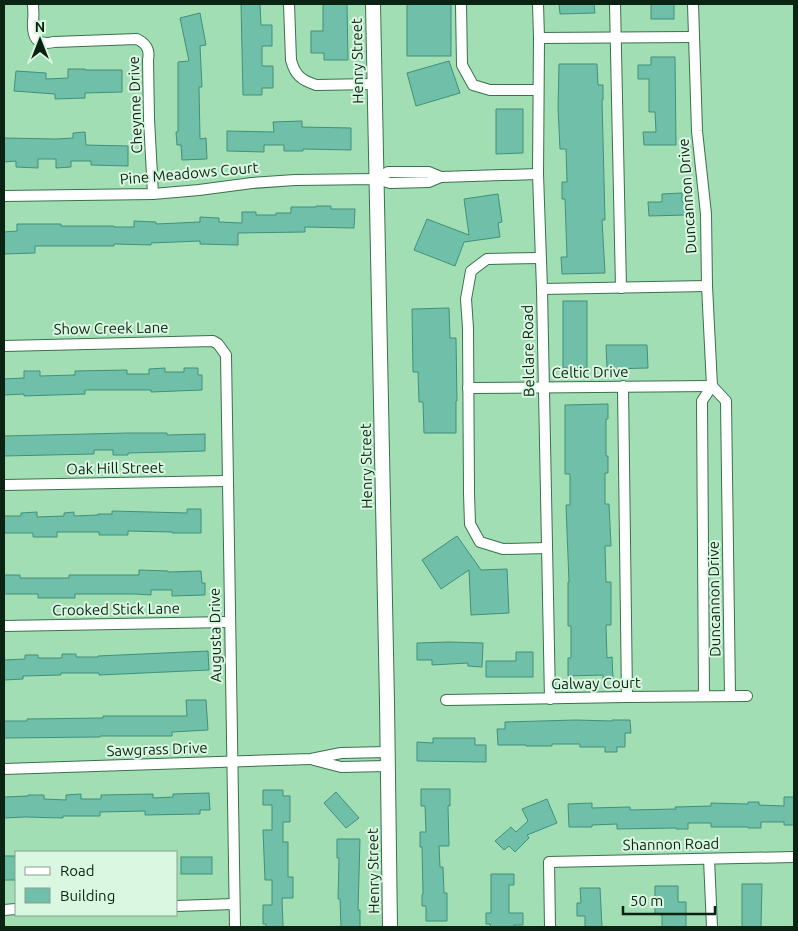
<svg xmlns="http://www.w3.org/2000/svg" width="798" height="931" font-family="Ubuntu,sans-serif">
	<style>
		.building { fill: #70bfa8; stroke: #40907b }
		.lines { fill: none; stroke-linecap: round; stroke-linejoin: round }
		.street-casing { stroke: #38724c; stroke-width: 12 }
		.secondary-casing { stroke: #38724c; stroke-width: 16 }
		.street { stroke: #fff; stroke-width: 10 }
		.secondary { stroke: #fff; stroke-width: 14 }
		.labels { text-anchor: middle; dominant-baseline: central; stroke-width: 4; stroke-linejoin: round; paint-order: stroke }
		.street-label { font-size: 15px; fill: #0b2313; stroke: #d9f7e1 }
	</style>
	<rect width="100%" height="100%" fill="#a2deb3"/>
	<!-- building -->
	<g class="building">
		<path d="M241,4h19l1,21h11v21h-10v20h11v22h-11v7h-19z"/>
		<path d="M323,4h24l1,56h-24v-7h-13v-22h12z"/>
		<rect x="407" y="4" width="44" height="52"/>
		<path d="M559,4h35l1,9 -35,1z"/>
		<rect x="651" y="4" width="23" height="15"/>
		<path d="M200,13l6,32 -6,1 2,41h-3l1,52 6,-1 1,21 -25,1 -1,-15h-4l-1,-13h2v-70l11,-1 -9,-43z"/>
		<path d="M651,57h24l1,88h-32l-1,-13h13l-1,-20h-6v-33h-11v-14h13z"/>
		<path d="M449,61l11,32 -44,13 -9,-33z"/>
		<path d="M559,64h38l1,21h5v15h-1l3,120h-3l3,53 -43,1 -1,-17h6l-2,-58h-3v-17h5l-1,-33h-6l-2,-41z"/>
		<path d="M68,69h17v1h37v22l-37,1v5l-30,1v-5l-41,-3 2,-20 30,2v6l22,-1z"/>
		<path d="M496,109h27v44l-27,1z"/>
		<path d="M302,121v6l49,1v22l-48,-1v2h-19v-6h-20v7l-37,-1v-20l47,1 -1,-10z"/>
		<path d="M85,132l1,13 42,1v20l-37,-1v-4h-20v6l-15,1v-9h-18v9l-22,-1v-6l-12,1v-24l52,1 17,-1v-5z"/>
		<path d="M682,193v9h5v13l-38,1 -1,-14h14v-8z"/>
		<path d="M498,194l4,28 -4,1 2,14 -36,5 -9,24 -41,-16 13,-31 42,16 -5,-36z"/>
		<path d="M316,206h15v3h24l-1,19 -49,-1v5l-67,1v12l-38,-1v-3l-49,2v2l-37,-1v2h-79v7l-31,1v-22l13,-1v-7h44v2h53v1h20v-6l22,1v2l44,-2v-5l19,1v4l23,1v-11h14v3h20v-2h15v-6h25z"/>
		<rect x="563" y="301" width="24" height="67"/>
		<path d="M449,308l1,30h6l1,63h-1v32h-32l-1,-31h-4l-1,-30h-5l-1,-63z"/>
		<path d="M606,345h41l1,23 -41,1z"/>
		<path d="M165,368v4h19v-4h14v7h4v15l-51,2v-2h-66v4l-61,2v-2l-20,1v-16l20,-1v-7h16v5l35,-1v-4l52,-1v4h22v-5z"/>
		<path d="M608,404v15h-2v37h2v17h-3v31h4l2,42h-6l1,36h5v43h-5l1,33 5,-1 1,22h-10v-4l-35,1v-18h3v-32h-3v-44h1l-3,-77h4v-31h-5v-69z"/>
		<path d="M127,433h40v2l38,-1v17l-77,2v2h-15v-5h-19v4l-90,2v-20z"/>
		<path d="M187,509h14v24h-29v-1l-44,-1v4h-29v-3h-42v5h-24v-4h-29v-17h17v-3l16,-1v5l27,-1v-3l10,-1v4l24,-1v-1h14v-3l75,2z"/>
		<path d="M457,536l24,34 26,-1 2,44 -38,2 -2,-45 -28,19 -19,-29z"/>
		<path d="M139,570l29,1v1l33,-1 1,12h3v12l-33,1v-6h-21v5l-16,-1h-60v4h-37v-4h-34v-19h16v3h49v-3h70z"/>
		<path d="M449,642l34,1 -1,24 -14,-1v-3l-36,2v-5h-15v-17z"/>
		<path d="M208,651l1,19 -110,5v-2h-38v2l-38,1v3l-19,1v-20l21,-1v-4h13v3h24v-4h14v3h22v-1z"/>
		<path d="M516,652h17v25h-47v-16h30z"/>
		<path d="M186,700h20l2,30 -36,2v4h-72v1l-96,1v-17h23v-2l76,-1v-2h84z"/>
		<path d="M576,720l36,1v-1h18l1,13h-6v14h-8v5h-12v-5h-25v-3h-28v2h-26v-1h-28l-1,-16h8v-7z"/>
		<path d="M433,738h42v7h11v17l-69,-1v-19l16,1z"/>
		<path d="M421,789h29v17h-2l1,40h-10l1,21h3l1,26h3v28h-21v-15h-4v-12h1l-1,-47h-2v-15h6l-1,-26h-4z"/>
		<path d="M263,790h20v6h7v26h-7v20h5v35h5v21h-11l1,29h-17v-3h-3v-19h9v-25h-7l-2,-50h9v-25h-9z"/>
		<path d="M336,792l23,26 -13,10 -22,-25z"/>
		<path d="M209,793l1,17h-10v4l-55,1v-4l-45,1v4h-37v2l-38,-1 -21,1v-21l24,-1v-1h16v4l22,1v-5l15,-1v5h20v-4l52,-1v4l20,-1v-3z"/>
		<path d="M784,797h10v28h-10v-3h-23v6h-13v-1h-37v-4h-23v6h-12v-1l-59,1v-5l-25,1v2h-23l-1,-23 24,-1v5l38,-1v3l46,-1 -1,-2 36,-1v-3l37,1v-2h11v3l25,1z"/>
		<path d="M547,799l10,24 -30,12 2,3 -14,14 -6,-6 -5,4 -9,-9 16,-14 5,5 12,-11 -6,-12z"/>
		<path d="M337,839h23l-2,71h2v17h-19l-1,-28h-2l1,-41h-2z"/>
		<rect x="4" y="856" width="12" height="24"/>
		<rect x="181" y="857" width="31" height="17"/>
		<path d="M491,874h23v11h-5v28h14v12h-9v2h-23l-1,-3h-4v-11h5z"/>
		<path d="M742,884h20l-1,43h-19z"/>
		<path d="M655,886h23v16h8v25h-24v-12l-7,-1z"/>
		<path d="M580,888h20l2,39h-17v-11h-8v-13h4z"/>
	</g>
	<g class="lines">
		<!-- street casing -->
		<g class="street-casing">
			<g id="street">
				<path d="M33,4c0,5 1,11 0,17 -1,16 3,25 21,21l83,-3c10,5 13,11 11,21l1,59 4,75"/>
				<path d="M289,4l2,56c4,15 10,20 25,25l58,-1"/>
				<path d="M461,4l1,61 11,20 17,5h48"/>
				<path d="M538,4l1,34 -1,136 4,115 8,410"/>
				<path d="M615,4l6,284"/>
				<path d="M693,4l4,127 9,83 1,72 5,100 -10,15 2,295"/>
				<path d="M539,38l155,-1"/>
				<path d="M377,179l11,-7h41l12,5"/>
				<path d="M4,196l149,-2 46,-4 53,-7 43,-3 82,-1 13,4 39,-1 12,-5 97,-3"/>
				<path d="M540,258l-53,1 -16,12 -5,28 2,29 1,165 1,31 10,18 23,7 44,-1"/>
				<path d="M542,289l165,-3"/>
				<path d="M4,346l209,-5 5,3 8,11 9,572"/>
				<path d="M623,386l4,311"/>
				<path d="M712,386l14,15 4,295"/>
				<path d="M468,388l244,-2"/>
				<path d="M4,485l223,-4"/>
				<path d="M4,626l225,-4"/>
				<path d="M446,700l181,-3 120,-1"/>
				<path d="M314,760l27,7 46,-1"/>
				<path d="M4,769l307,-10 30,-6 46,-1"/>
				<path d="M709,859l3,68"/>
				<path d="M176,906l58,-2"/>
				<path d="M4,910l12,-1"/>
				<path d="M550,927l-1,-65 245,-5"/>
			</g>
		</g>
		<!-- secondary casing -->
		<g class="secondary-casing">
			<path id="secondary" d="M373,4l14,698 3,225"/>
		</g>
		<!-- street -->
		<use href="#street" class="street"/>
		<!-- secondary -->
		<use href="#secondary" class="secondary"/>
	</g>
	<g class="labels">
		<!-- street labels -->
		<g class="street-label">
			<text transform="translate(357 61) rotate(-91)">Henry Street</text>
			<text transform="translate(135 105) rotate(-92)">Cheynne Drive</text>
			<text transform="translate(189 173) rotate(-5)">Pine Meadows Court</text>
			<text transform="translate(687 196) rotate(-94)">Duncannon Drive</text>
			<text transform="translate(111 328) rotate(-1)">Show Creek Lane</text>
			<text transform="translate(528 351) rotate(-91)">Belclare Road</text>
			<text transform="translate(590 372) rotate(-1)">Celtic Drive</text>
			<text transform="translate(366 466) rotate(-91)">Henry Street</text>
			<text transform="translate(115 468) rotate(-1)">Oak Hill Street</text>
			<text transform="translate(714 599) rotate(-91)">Duncannon Drive</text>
			<text transform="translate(116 609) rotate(-1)">Crooked Stick Lane</text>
			<text transform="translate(215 635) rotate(-91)">Augusta Drive</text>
			<text transform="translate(596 683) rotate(-1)">Galway Court</text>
			<text transform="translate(157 749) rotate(-2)">Sawgrass Drive</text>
			<text transform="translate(671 844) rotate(-1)">Shannon Road</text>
			<text transform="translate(373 871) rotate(-91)">Henry Street</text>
		</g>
	</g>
	<!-- border -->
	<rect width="798" height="931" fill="none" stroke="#0b2313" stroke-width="10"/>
	<!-- legend -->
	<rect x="15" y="851" width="162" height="65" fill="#d9f7e1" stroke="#87a28f"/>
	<rect x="25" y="867" width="25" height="8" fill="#ffffff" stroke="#87a28f"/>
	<text x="60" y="876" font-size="15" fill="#0b2313">Road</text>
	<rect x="25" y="888" width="25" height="15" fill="#70bfa8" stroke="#87a28f"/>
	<text x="60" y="901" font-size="15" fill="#0b2313">Building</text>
	<!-- north arrow -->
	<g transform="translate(40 40)" stroke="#d9f7e1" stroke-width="4" paint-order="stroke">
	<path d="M0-4L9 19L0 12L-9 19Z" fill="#0b2313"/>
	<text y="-8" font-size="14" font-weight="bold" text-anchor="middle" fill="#0b2313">N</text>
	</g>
	<!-- scale -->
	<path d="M623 906v8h92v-8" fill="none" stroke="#0b2313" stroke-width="2.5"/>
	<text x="630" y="906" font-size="15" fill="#0b2313" stroke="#d9f7e1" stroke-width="4" paint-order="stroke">50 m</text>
</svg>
